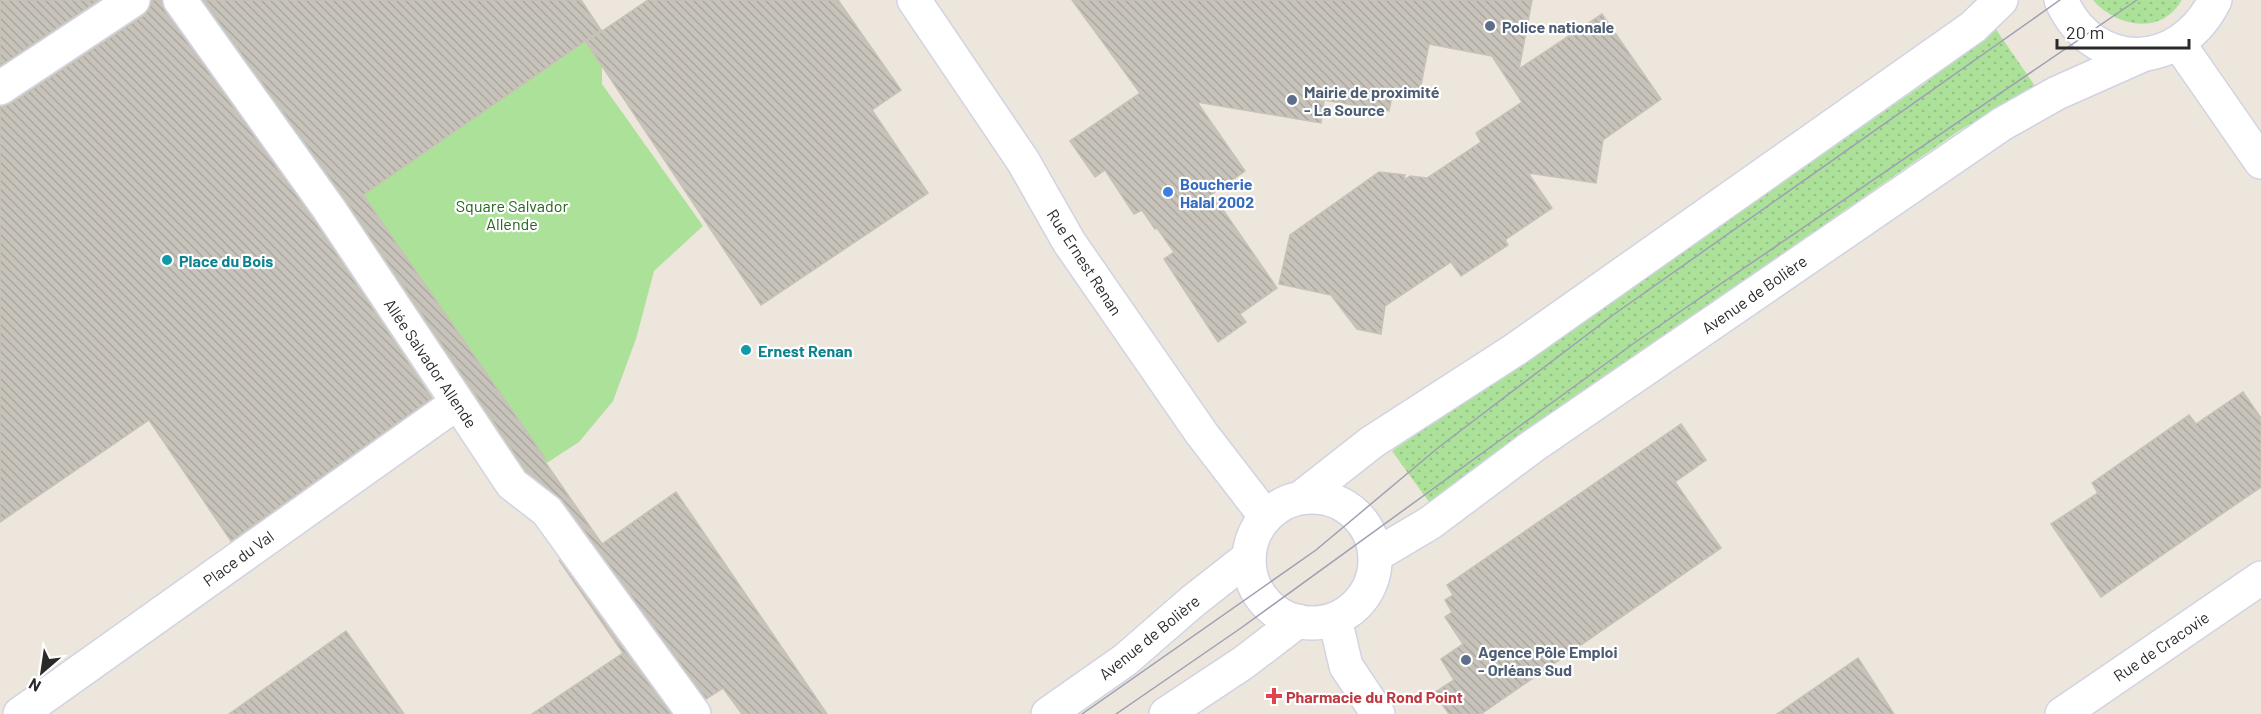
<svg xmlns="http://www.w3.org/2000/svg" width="2261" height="714" font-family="Barlow,sans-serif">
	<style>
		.grass { fill: url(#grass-dots) }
		.park { fill: #ace199 }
		.building { fill: url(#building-back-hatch); stroke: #c7c2b5; stroke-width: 1.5 }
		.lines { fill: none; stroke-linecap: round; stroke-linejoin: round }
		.minor-casing { stroke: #d1d3e2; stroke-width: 36 }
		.minor { stroke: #fff; stroke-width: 33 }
		.tram { stroke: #9ea0b4; stroke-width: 1.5 }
		.service-dot { fill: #5c6f8a; stroke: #fff; stroke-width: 2 }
		.shop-dot { fill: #3f7fe0; stroke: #fff; stroke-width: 2 }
		.culture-dot { fill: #0f9aa8; stroke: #fff; stroke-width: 2 }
		.health-dot { fill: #e0444e; stroke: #fff; stroke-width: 2 }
		.labels { text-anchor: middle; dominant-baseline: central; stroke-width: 4.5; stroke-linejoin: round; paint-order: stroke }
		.service-label { font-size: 16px; font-weight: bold; fill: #4e5e75; stroke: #fff; text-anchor: start }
		.shop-label { font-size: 16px; font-weight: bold; fill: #366cbe; stroke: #fff; text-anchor: start }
		.park-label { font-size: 16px; fill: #24651b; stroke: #fff }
		.culture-label { font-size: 16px; font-weight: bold; fill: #0d838f; stroke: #fff; text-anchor: start }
		.street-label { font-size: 16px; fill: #2a2a2a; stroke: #fff }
		.health-label { font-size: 16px; font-weight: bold; fill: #be3a42; stroke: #fff; text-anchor: start }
	</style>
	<defs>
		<pattern id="grass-dots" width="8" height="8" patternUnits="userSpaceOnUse" patternTransform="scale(1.5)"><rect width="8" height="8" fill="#ace199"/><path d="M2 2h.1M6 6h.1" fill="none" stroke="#94c184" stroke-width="1.8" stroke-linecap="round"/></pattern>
		<pattern id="building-back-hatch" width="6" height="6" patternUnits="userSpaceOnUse" patternTransform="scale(1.5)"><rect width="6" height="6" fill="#c7c3bb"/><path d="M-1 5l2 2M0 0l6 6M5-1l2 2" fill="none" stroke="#aba8a1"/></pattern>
	</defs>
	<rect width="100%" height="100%" fill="#ece6dc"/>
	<!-- grass -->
	<g class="grass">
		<path d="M2093,0h89c-21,36 -66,27 -89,0z"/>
		<path d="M1993,25l42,61 -75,44 -479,333 -49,43 -40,-55 535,-369 52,-42z"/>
	</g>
	<!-- park -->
	<path class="park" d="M186,0h395l21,31v53l101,142 -49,45 -18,68 -23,62 -34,41 -63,41z"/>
	<!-- building -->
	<g class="building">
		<path d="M0,0h99l-99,66z"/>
		<path d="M152,0h10l3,11 149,209 118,178 -201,143 -82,-121 -149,102v-415l10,-3 133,-88 6,-7z"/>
		<path d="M203,0h378l20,30 -238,165 182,263 -2,1 59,85 74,-52 151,222h-85l-19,-26 -17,11 -144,-199 -36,-29 -181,-272z"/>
		<path d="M648,0h190l63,90 -29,20 56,83 -167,112 -175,-263z"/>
		<path d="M1072,0h460l-13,69 83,-55 59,85 -58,41 -7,43 -68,-10 24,35 -47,32 3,5 -47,31 -10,-14 -66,44 -4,28 -24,-5 -26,-34 -52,-11 11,-49 89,-63 26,3 -1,5 6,-4 17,2 54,-36 -5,-9 46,-31 -30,-46 -63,-12 -10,51 -26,-4 -4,20 -65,-11 -3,23 -124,-21 48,69 -33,23 65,94 -37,26 6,8 -28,20 -54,-83 10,-7 -17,-24 -2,1 -13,-19 -8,4 -29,-44 -10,7 -25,-36 70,-48z"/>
		<path d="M2243,392l18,26v69l-160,110 -50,-73 47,-31 -6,-10 97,-68 7,9z"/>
		<path d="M1681,424l25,36 -31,22 46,66 -240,166h-32l-15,-21 20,-13 -13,-21 22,-15 -18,-27 7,-5 -7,-12 8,-5 -6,-10z"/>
		<path d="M559,560l112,154h-139l91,-61z"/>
		<path d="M346,631l58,83h-175z"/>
		<path d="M1858,658l36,56h-117z"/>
	</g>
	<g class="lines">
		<!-- minor casing -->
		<g class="minor-casing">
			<g id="minor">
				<path d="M180,0l149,209 183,275 35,27 147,203"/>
				<path d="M914,0l109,161 46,81 133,192 64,83"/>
				<path d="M2061,0c33,74 119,71 154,0"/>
				<path d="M2179,44l82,118"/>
				<path d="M0,88l133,-88"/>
				<path d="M1302,497l70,-55 144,-93 457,-322 28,-27"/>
				<circle cx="1312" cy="560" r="63"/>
				<path d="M1376,555l54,-32 103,-77 469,-322 55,-31 88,-39"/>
				<path d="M1335,619l11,47 32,48"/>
				<path d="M20,714l437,-311"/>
				<path d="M1048,714l77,-54 68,-59 56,-44"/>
				<path d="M1166,714l77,-51 55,-42"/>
				<path d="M2062,714l199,-136"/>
			</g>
		</g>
		<!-- minor -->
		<use href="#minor" class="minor"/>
		<!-- tram -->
		<g class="tram">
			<path d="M1082,714l234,-164 123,-103 174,-132 447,-315"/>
			<path d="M1116,714l125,-86 396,-287 500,-341"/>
		</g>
	</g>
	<!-- markers -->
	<g class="service-dot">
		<circle cx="1490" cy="26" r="6"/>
		<circle cx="1292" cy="100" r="6"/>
		<circle cx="1466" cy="660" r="6"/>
	</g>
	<circle class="shop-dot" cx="1168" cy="192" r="6"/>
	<g class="culture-dot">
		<circle cx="167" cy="260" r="6"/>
		<circle cx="746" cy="350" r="6"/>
	</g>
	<path class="health-dot" d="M1271 687h6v6h6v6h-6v6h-6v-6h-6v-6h6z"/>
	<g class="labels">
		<!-- service labels -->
		<g class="service-label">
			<text x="1502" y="26">Police nationale</text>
			<text x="1304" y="91">Mairie de proximité<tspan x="1304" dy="18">- La Source</tspan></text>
			<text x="1478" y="651">Agence Pôle Emploi<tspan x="1478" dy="18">- Orléans Sud</tspan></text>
		</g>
		<!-- shop labels -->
		<g class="shop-label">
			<text x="1180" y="183">Boucherie<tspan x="1180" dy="18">Halal 2002</tspan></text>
		</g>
		<!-- park labels -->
		<g class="park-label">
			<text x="512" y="205">Square Salvador<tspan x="512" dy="18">Allende</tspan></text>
		</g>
		<!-- culture labels -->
		<g class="culture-label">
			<text x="179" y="260">Place du Bois</text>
			<text x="758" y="350">Ernest Renan</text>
		</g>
		<!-- street labels -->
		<g class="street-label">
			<text transform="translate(1085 262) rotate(57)">Rue Ernest Renan</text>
			<text transform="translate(1754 294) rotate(-35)">Avenue de Bolière</text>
			<text transform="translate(431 363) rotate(56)">Allée Salvador Allende</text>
			<text transform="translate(238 558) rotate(-36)">Place du Val</text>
			<text transform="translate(1149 637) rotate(-39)">Avenue de Bolière</text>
			<text transform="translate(2161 646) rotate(-34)">Rue de Cracovie</text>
		</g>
		<!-- health labels -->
		<g class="health-label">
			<text x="1286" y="696">Pharmacie du Rond Point</text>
		</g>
	</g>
	<!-- north arrow -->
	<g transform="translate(42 672) rotate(209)" stroke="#ffffff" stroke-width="4.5" paint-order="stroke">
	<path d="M0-4.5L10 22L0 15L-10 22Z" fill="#2a2a2a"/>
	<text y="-9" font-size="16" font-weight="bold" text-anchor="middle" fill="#2a2a2a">N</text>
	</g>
	<!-- scale -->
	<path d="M2057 39v9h132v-9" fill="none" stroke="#2a2a2a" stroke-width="3"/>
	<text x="2066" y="39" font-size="18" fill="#2a2a2a" stroke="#ffffff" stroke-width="4.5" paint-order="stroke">20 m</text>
</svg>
